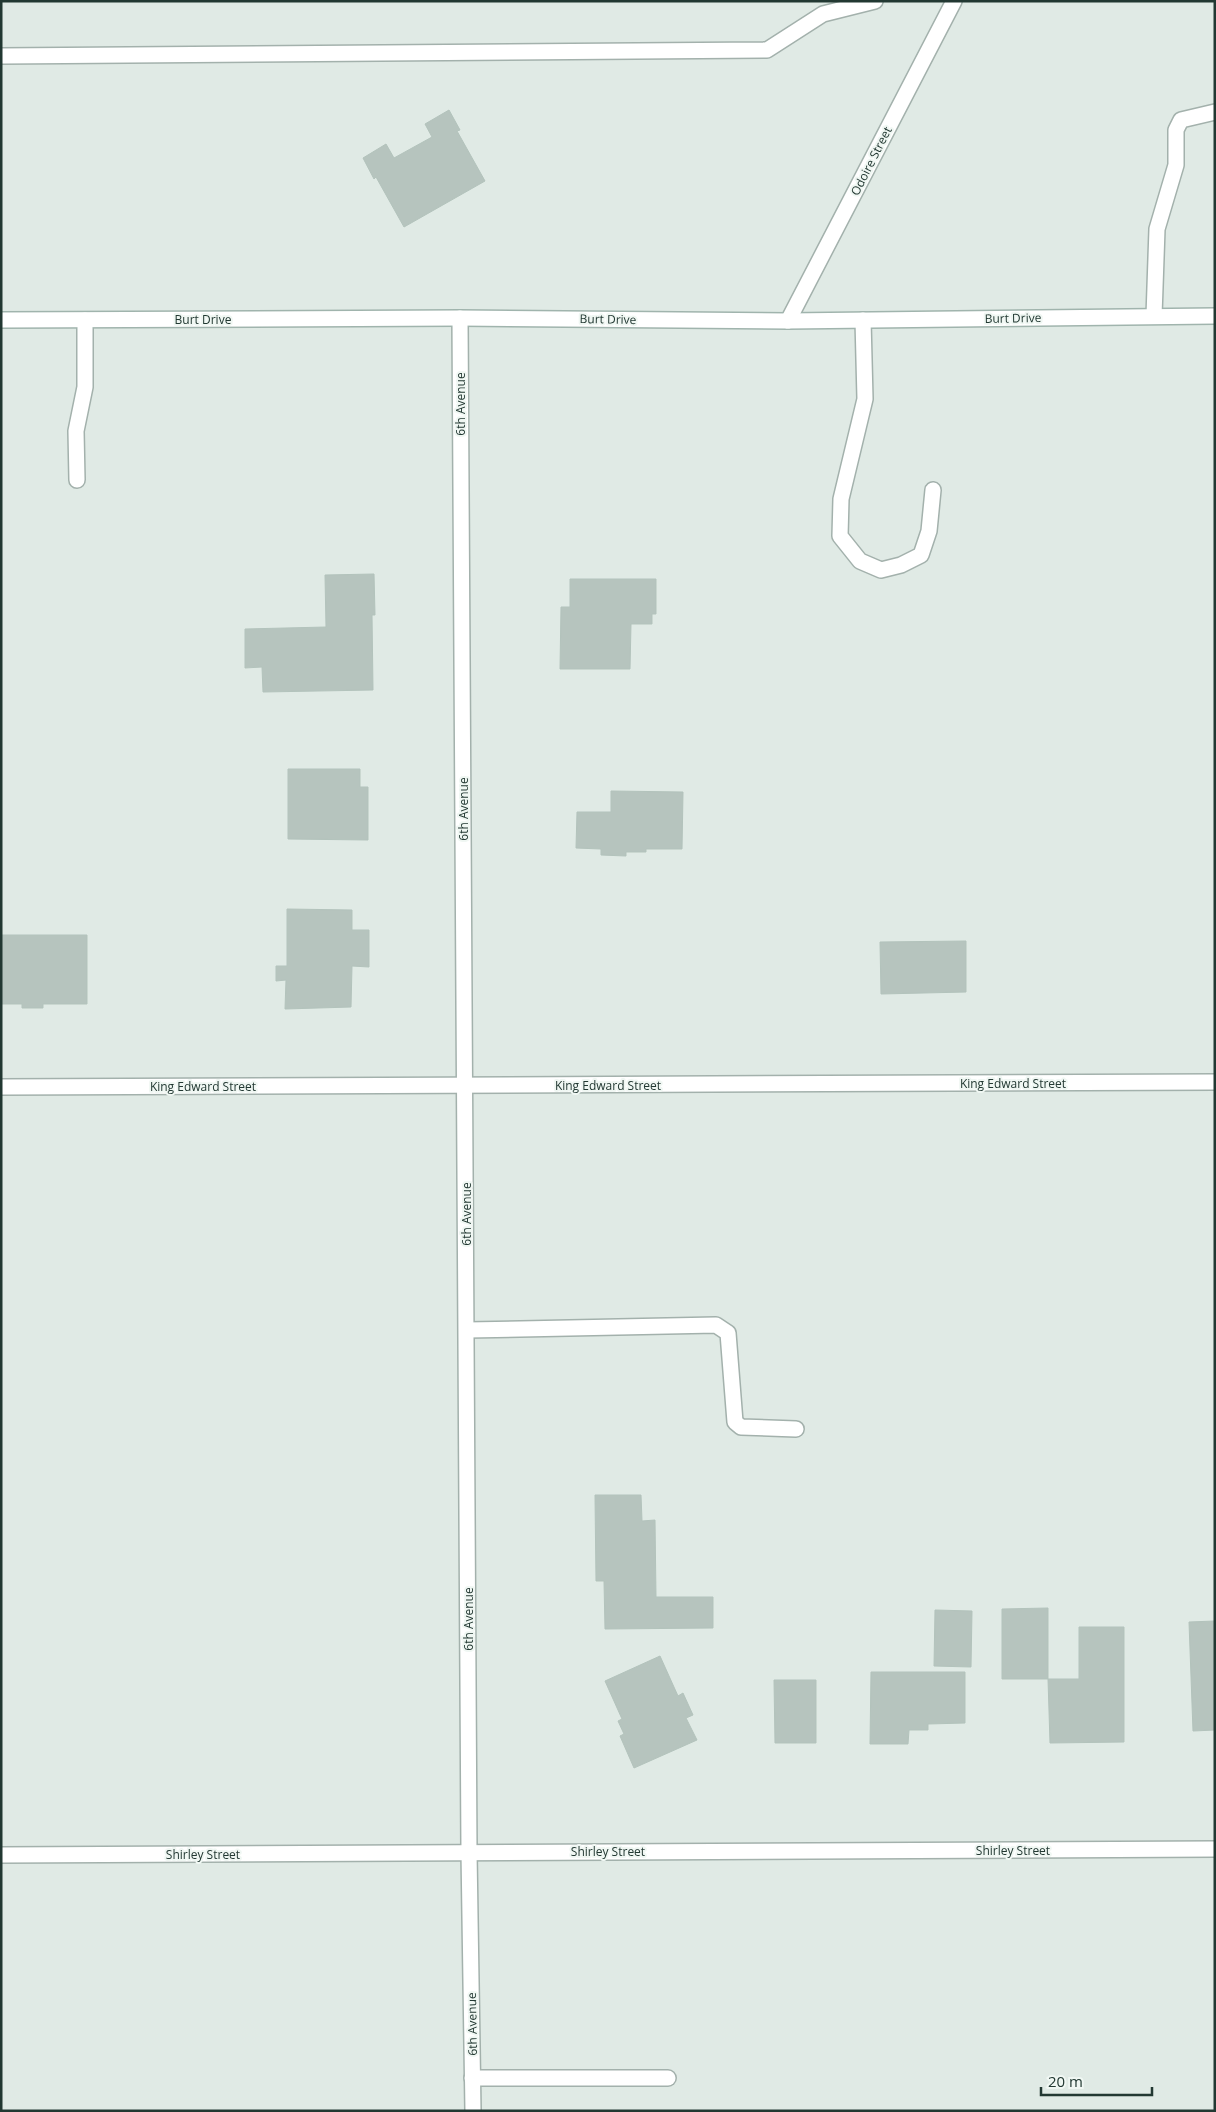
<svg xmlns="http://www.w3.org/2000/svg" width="1216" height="2112" font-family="'Open Sans',sans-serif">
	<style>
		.building { fill: #b6c4be; stroke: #b3c3bc }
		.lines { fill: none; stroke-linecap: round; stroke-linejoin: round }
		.lane-casing { stroke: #a3b1ac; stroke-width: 18 }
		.street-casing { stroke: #a3b1ac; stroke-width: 18 }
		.secondary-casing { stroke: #a0b4ad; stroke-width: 18 }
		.lane { stroke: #fff; stroke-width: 15 }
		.street { stroke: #fff; stroke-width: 15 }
		.secondary { stroke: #fff; stroke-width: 15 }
		.labels { text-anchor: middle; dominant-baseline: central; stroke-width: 4; stroke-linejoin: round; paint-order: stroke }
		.street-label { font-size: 12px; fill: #223832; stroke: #f0f7f3 }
	</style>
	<rect width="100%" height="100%" fill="#e0eae5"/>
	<!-- building -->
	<g class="building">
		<path d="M449,110l11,20 -3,1 28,50 -81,46 -28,-50 -2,2 -11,-21 23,-14 8,14 38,-21 -7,-13z"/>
		<path d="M374,574l1,41h-3l1,75 -110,2 -1,-25 -17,1v-39l81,-2 -1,-52z"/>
		<path d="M570,579h86v35h-4v10h-21l-1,45h-70l1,-62h9z"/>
		<path d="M288,769h72v18h8v53l-80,-1z"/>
		<path d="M611,791l72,1 -1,57h-36v3h-20v4l-25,-1v-6l-25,-1 1,-36h34z"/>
		<path d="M287,909l65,1v20h17v37l-17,-1 -1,41 -66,2 1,-29 -10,1v-15h11z"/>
		<path d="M1,935h86v69h-44v4h-21v-4h-21z"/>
		<path d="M966,941v51l-85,2 -1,-52z"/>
		<path d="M595,1495h46l1,26 13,-1 1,77h57v31l-108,1 -1,-48h-8z"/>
		<path d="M1048,1608v71h-46v-70z"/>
		<path d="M935,1610l37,1 -1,56 -37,-1z"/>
		<path d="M1215,1621v109l-22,1 -4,-109z"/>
		<path d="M1079,1627h45v115l-74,1 -2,-64h31z"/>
		<path d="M660,1656l18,40 5,-3 10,22 -7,3 11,22 -63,28 -14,-32 4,-2 -6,-13 4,-2 -17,-38z"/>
		<path d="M871,1672h94v51l-37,1v6h-19l-1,14h-38z"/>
		<path d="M774,1680h42v63h-41z"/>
	</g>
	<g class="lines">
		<!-- lane casing -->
		<g class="lane-casing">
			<g id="lane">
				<path d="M1154,316l3,-87 19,-64v-35l5,-10 34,-8"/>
				<path d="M863,320l2,79 -24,100 -1,37 20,25 21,9 20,-5 20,-10 8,-24 4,-41"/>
				<path d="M77,480l-1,-49 9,-44v-67"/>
				<path d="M467,1330l249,-5 12,8 7,89 6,5 55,2"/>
				<path d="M472,2078h196"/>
			</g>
		</g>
		<!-- street casing -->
		<g class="street-casing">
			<g id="street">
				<path d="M1,56l766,-6 56,-36 52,-13"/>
				<path d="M460,318l9,1534 4,259"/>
				<path d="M788,321l166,-320"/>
				<path d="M1,1087l1214,-5"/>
				<path d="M1,1855l1214,-6"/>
			</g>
		</g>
		<!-- secondary casing -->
		<g class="secondary-casing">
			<path id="secondary" d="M1,320l459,-2 328,3 427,-5"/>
		</g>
		<!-- lane -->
		<use href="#lane" class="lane"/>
		<!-- street -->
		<use href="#street" class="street"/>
		<!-- secondary -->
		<use href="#secondary" class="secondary"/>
	</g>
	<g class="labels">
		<!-- street labels -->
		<g class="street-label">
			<text transform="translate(871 161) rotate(-63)">Odoire Street</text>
			<text transform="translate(1013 318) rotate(-1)">Burt Drive</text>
			<text x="203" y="319">Burt Drive</text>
			<text transform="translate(608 319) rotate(1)">Burt Drive</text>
			<text transform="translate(460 404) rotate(-90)">6th Avenue</text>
			<text transform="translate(463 809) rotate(-90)">6th Avenue</text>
			<text x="1013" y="1083">King Edward Street</text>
			<text x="608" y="1085">King Edward Street</text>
			<text x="203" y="1086">King Edward Street</text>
			<text transform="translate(466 1214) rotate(-90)">6th Avenue</text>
			<text transform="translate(468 1619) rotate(-90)">6th Avenue</text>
			<text x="1013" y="1850">Shirley Street</text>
			<text x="608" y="1851">Shirley Street</text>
			<text x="203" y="1854">Shirley Street</text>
			<text transform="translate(472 2024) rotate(-91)">6th Avenue</text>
		</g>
	</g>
	<!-- border -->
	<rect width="1216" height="2112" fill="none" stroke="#223832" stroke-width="5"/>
	<!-- scale -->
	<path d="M1041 2087v8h111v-8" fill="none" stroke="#223832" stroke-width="2.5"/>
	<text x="1048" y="2087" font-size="15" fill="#223832" stroke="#f0f7f3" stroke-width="4" paint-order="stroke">20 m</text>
</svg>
